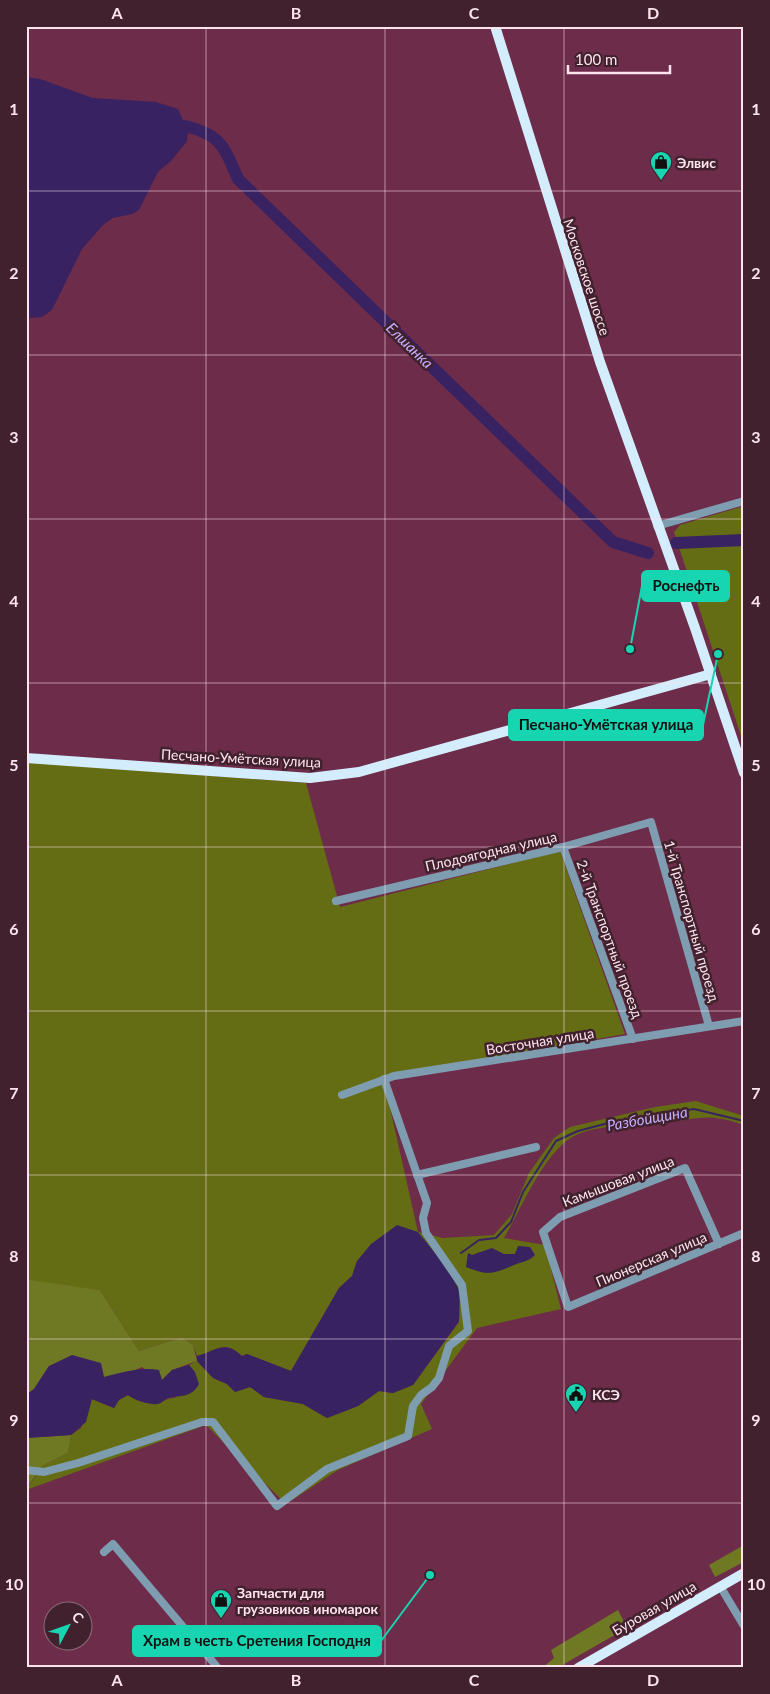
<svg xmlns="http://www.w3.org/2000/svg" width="770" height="1694" font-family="Lato,sans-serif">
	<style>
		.green { fill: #646d14 }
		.forest { fill: #6f7822 }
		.water { fill: #382262 }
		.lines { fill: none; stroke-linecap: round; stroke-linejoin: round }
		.stream { stroke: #382262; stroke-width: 2 }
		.river { stroke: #382262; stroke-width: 12 }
		.minor { stroke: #7e9db0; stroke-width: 8 }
		.major { stroke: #d4edfc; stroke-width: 10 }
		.grid { fill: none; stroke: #fde4ed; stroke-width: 1; stroke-opacity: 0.55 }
		.labels { text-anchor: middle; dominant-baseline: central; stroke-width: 5; stroke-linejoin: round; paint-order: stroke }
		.poi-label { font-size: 14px; font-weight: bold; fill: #fde4ed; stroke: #40212d; text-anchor: start }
		.street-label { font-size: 14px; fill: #fde4ed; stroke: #40212d }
		.water-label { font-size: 15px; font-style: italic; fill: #c3b0fe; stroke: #40212d }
		.leader { fill: none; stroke: #18d5b2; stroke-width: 2 }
		.callout-dot { fill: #18d5b2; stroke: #40212d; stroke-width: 2 }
		.callout { fill: #18d5b2; stroke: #18d5b2; stroke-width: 2 }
		.callout-label { font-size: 15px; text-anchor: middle; font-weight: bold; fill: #111 }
		.neatline { fill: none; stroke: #fde4ed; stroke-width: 2 }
		.grid-label { font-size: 16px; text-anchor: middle; font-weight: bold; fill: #fde4ed }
	</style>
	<rect width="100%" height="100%" fill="#6d2c49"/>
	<!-- green -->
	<g class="green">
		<path d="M744,506v239l-70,-213 6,-7z"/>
		<path d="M26,762l280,21 34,124 220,-56 65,183 -242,43 35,155 25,6 51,-3 18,-21 17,-41 25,-35 16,-11 85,-20 41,-6 48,15v9c-38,-14 -49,-5 -86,-2 -26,3 -55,1 -80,11 -33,14 -56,74 -74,104l41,7 16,64 -84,19 -56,76 11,25 -94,41 -52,34 -80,-79 -180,65 16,-24 26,-13 3,-18 10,-7 10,-29 23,9 5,-8 9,-5c6,5 23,11 31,8 7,-3 9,-5 16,-5l20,-26 -6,-7 8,-4 16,17 14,6 8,8 15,-5 14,10 39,7 24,14 31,-12 21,-15 14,2 20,-8 46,-63 -102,-61 -5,15 -13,12 -48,83 -44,-17 -5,2c-18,-17 -26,-5 -45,0l-4,-11 -11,-8 -43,14 -39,-61 -74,-9z"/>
	</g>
	<!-- forest -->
	<g class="forest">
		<path d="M30,1280l70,10 39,61 43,-14 11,8 4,16 -25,9 -11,11 -19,-14 -16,7 -22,3 -55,-11 -15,23 -8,6v-114z"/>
		<path d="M71,1435l-3,18 -26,13 -16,23v-51z"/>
		<path d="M744,1545v17l-29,15 -6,-12z"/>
		<path d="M618,1610l9,18 -70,40h-15l12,-10 -3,-8z"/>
	</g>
	<!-- water -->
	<g class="water">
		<path d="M26,77l14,2 53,19 63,4 22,7 10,22 -1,10 -15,19 -14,12 -19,38 -7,4 -19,4 -9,6 -22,25 -30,61 -10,7 -13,1 -3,-2z"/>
		<path d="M397,1225l21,7 26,32 16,27 -1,30 -46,64 -20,8 -14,-2 -21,15 -31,12 -24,-14 -39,-7 -14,-10 -15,5 -8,-8 -14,-6 -16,-17v-5c19,-5 27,-17 45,0l5,-2 44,17 48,-83 13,-12 5,-15 14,-17z"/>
		<path d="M518,1246l12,1 5,8c-7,7 -12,6 -21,10 -22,9 -25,11 -48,2l2,-14 4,2 20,-7 12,6h11z"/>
		<path d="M72,1355l29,8 3,14c19,-5 37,-10 55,-7l3,10 10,-10 17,-5 6,7 4,12c-8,14 -17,11 -31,14 -3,1 -6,5 -10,6 -9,1 -24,-4 -30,-9l-9,5 -5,8 -22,-9 -6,23 -15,13 -45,3v-43l8,-6 15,-23z"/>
	</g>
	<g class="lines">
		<!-- stream -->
		<path class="stream" d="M461,1253l18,-13 17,-2 15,-16 12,-30 33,-51 22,-10 38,-10 78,-12 50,12"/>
		<!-- river -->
		<g class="river">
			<path d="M185,126c37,9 39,21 53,53l375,363 35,11"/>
			<path d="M676,543l68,-3"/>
		</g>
		<!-- minor -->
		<g class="minor">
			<path d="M657,526l87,-25"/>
			<path d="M563,847l70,192"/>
			<path d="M336,901l227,-54 88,-25 58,204"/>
			<path d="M342,1095l52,-19 350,-55"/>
			<path d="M417,1175l119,-28"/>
			<path d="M719,1244l-34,-76 -125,49 -17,15 25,75 176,-74"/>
			<path d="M26,1470l18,2 34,-9 124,-41h11l64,84 50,-37 81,-33 5,-30 8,-11 11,-8 7,-9 10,-32 19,-15 -6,-46 -36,-52 -3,-15 4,-15 -43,-124"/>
			<path d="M104,1552l9,-8 105,124"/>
			<path d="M720,1586l24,40"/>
		</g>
		<!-- major -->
		<g class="major">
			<path d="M495,26l105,336 95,266 49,145"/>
			<path d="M26,758l284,20 49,-6 352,-98"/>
			<path d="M578,1668l166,-95"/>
		</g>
	</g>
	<!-- grid -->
	<path class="grid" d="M206,26v1642M385,26v1642M564,26v1642M26,191h718M26,355h718M26,519h718M26,683h718M26,847h718M26,1011h718M26,1175h718M26,1339h718M26,1503h718"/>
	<!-- icons -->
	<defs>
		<g id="shop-pin" transform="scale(1.125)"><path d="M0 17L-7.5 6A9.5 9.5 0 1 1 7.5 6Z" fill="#18d5b2" stroke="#40212d"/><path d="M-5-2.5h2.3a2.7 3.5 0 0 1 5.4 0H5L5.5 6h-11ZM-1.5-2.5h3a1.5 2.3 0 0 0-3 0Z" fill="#111"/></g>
		<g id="civic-pin" transform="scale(1.125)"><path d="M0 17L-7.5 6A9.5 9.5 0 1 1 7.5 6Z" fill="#18d5b2" stroke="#40212d"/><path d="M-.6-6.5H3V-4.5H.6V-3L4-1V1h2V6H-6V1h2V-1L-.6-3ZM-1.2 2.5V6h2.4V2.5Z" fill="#111"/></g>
	</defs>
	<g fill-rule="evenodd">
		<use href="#shop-pin" x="661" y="162"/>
		<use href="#civic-pin" x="576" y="1394"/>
		<use href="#shop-pin" x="221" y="1600"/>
	</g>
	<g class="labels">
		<!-- poi labels -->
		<g class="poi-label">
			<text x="677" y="162">Элвис</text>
			<text x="592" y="1394">КСЭ</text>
			<text x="237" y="1592">Запчасти для<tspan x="237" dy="16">грузовиков иномарок</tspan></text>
		</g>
		<!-- street labels -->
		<g class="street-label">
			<text transform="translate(587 277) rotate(72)">Московское шоссе</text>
			<text transform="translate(241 758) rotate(3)">Песчано-Умётская улица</text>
			<text transform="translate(491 851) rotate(-13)">Плодоягодная улица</text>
			<text transform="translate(692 921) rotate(74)">1-й Транспортный проезд</text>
			<text transform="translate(610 939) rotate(70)">2-й Транспортный проезд</text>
			<text transform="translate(540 1041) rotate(-9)">Восточная улица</text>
			<text transform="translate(618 1181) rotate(-21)">Камышовая улица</text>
			<text transform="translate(651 1259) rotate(-23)">Пионерская улица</text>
			<text transform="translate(654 1608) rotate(-30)">Буровая улица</text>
		</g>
		<!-- water labels -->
		<g class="water-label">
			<text transform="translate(410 345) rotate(44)">Елшанка</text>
			<text transform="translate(647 1118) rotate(-10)">Разбойщина</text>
		</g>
	</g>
	<!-- callouts -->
	<path class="leader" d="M630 649L642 586M718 654L703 725M430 1575L381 1641"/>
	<g class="callout-dot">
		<circle cx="630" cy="649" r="5"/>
		<circle cx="718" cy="654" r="5"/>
		<circle cx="430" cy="1575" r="5"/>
	</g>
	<g class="callout">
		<rect x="642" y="571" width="87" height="30" rx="5"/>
		<rect x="509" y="710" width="194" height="30" rx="5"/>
		<rect x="133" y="1626" width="248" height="30" rx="5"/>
	</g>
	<g class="callout-label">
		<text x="686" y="591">Роснефть</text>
		<text x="606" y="730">Песчано-Умётская улица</text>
		<text x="257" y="1646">Храм в честь Сретения Господня</text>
	</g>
	<!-- border -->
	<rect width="770" height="1694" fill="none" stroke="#40212d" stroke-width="55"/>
	<!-- north arrow -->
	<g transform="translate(68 1626) rotate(49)"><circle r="24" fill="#40212d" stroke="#8c6f7a"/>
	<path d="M0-4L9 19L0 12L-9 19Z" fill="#18d5b2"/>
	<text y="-8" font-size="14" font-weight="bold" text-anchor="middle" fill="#fde4ed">С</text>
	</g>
	<!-- scale -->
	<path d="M568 65v8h102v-8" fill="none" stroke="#fde4ed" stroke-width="2.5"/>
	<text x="575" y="65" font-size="15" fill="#fde4ed" stroke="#40212d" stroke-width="4" paint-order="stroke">100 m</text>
	<rect x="28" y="28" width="714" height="1638" class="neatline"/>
	<g class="grid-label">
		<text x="117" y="19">A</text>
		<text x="296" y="19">B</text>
		<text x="474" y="19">C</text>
		<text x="653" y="19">D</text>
		<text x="14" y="115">1</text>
		<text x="756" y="115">1</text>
		<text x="14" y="279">2</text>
		<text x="756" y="279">2</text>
		<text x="14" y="443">3</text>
		<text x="756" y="443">3</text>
		<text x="14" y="607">4</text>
		<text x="756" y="607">4</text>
		<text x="14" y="771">5</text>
		<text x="756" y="771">5</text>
		<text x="14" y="935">6</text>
		<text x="756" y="935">6</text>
		<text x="14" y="1099">7</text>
		<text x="756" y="1099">7</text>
		<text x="14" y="1262">8</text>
		<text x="756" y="1262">8</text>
		<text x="14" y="1426">9</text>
		<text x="756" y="1426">9</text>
		<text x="14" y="1590">10</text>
		<text x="756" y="1590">10</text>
		<text x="117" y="1686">A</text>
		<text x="296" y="1686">B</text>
		<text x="474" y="1686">C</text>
		<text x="653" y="1686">D</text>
	</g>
</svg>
